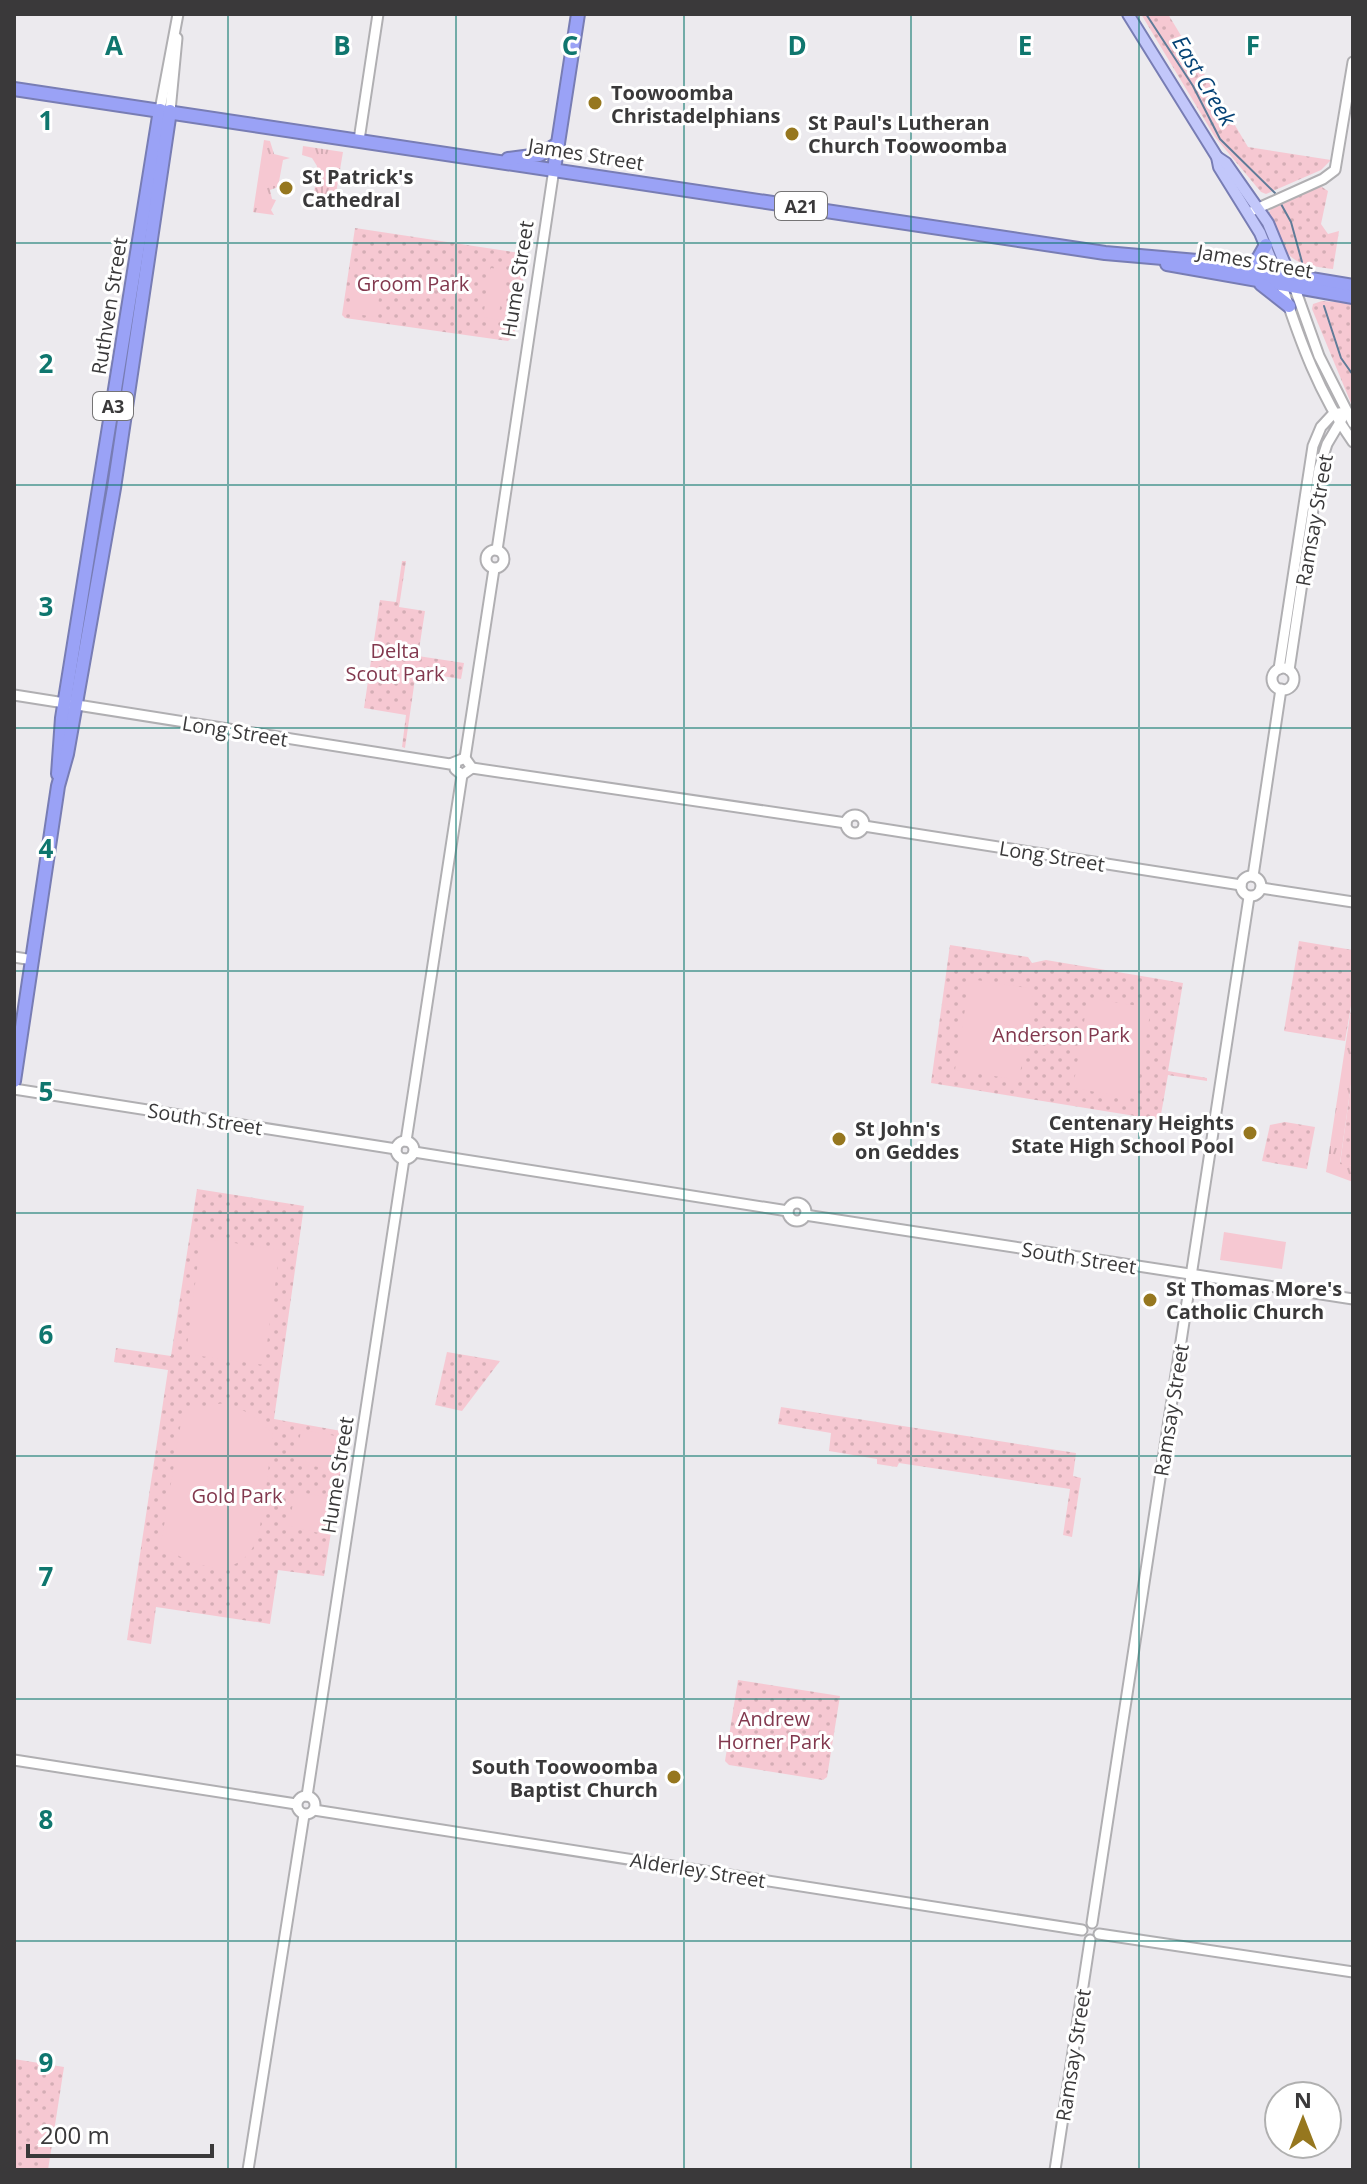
<svg xmlns="http://www.w3.org/2000/svg" width="1367" height="2184" font-family="'Open Sans',sans-serif">
	<style>
		.grass { fill: url(#grass-tufts) }
		.park { fill: url(#park-dots) }
		.garden { fill: #f6c8d2 }
		.lines { fill: none; stroke-linecap: round; stroke-linejoin: round }
		.stream { stroke: #607b98; stroke-width: 2 }
		.secondary-casing { stroke: #b0afb2; stroke-width: 13 }
		.primary-casing { stroke: #787db4; stroke-width: 14 }
		.highway-casing { stroke: #787db4; stroke-width: 16 }
		.secondary { stroke: #fff; stroke-width: 9 }
		.primary { stroke: #c2c7fa; stroke-width: 10 }
		.highway { stroke: #9aa2f6; stroke-width: 12 }
		.grid { fill: none; stroke: #0f766e; stroke-width: 2; stroke-opacity: 0.55 }
		.poi-dot { fill: #96771f; stroke: #fff; stroke-width: 3 }
		.labels { text-anchor: middle; dominant-baseline: central; stroke-width: 6; stroke-linejoin: round; paint-order: stroke }
		.shield { fill: #fff; stroke: #757475; stroke-width: 2 }
		.shield-label { font-size: 18px; font-weight: bold; fill: #3a393a }
		.poi-label { font-size: 20px; font-weight: bold; fill: #3a393a; stroke: #fff; text-anchor: start }
		.street-label { font-size: 20px; fill: #3a393a; stroke: #fff }
		.park-label { font-size: 20px; fill: #82384e; stroke: #fff }
		.water-label { font-size: 22px; font-style: italic; fill: #044275; stroke: #fff }
		.grid-label { font-size: 26px; text-anchor: middle; font-weight: bold; fill: #0f766e; stroke: #fff; stroke-width: 6; stroke-linejoin: round; paint-order: stroke }
	</style>
	<defs>
		<pattern id="grass-tufts" width="24" height="20" patternUnits="userSpaceOnUse" patternTransform="scale(2)"><rect width="24" height="20" fill="#f6c8d2"/><path d="M3 7l-1-3M5 7V3M7 7l1-3M15 17l-1-3M17 17v-4M19 17l1-3" fill="none" stroke="#d4adb5"/></pattern>
		<pattern id="park-dots" width="8" height="8" patternUnits="userSpaceOnUse" patternTransform="scale(2)"><rect width="8" height="8" fill="#f6c8d2"/><path d="M2 2h.1M6 6h.1" fill="none" stroke="#d4adb5" stroke-width="1.8" stroke-linecap="round"/></pattern>
	</defs>
	<rect width="100%" height="100%" fill="#eceaee"/>
	<!-- grass -->
	<g class="grass">
		<path d="M264,140l6,1 4,13 16,4 -7,2 -5,27 -8,3 2,9 4,1 -5,10 3,5 -21,-3z"/>
		<path d="M303,146l40,6 -8,47 -21,-4 3,-29 -5,-8 -10,-3z"/>
		<path d="M1351,1009l2,61 -13,93 13,3v16l-27,-10z"/>
	</g>
	<!-- park -->
	<g class="park">
		<path d="M1141,14h27l80,133 83,13 -10,10 -55,24 -5,-2 -46,-55z"/>
		<path d="M1319,185l9,6 -7,33 7,10 11,-3 -6,38c-50,-6 -45,-12 -64,-56l3,-7z"/>
		<path d="M355,228l172,26 -13,82 -6,5 -163,-23 -3,-3z"/>
		<path d="M1322,301l29,2 2,5v100l-41,-99 1,-5z"/>
		<path d="M402,561h4l-7,46 26,4 -7,45 46,7 -3,16 -45,-7 -11,76 -3,-1 4,-32 -42,-7 16,-108 16,2z"/>
		<path d="M1299,941l54,9v44l-8,47 -61,-10z"/>
		<path d="M950,945l78,12 4,6 14,-3 137,23 -15,88 39,7v3l-39,-6 -8,45 -229,-37z"/>
		<path d="M1353,1070v96l-13,-2z"/>
		<path d="M1285,1122l30,5 -8,42 -45,-8 8,-36z"/>
		<path d="M197,1189l107,17 -30,213 73,13 -23,144 -46,-6 -8,54 -114,-17 -5,37 -24,-4 41,-270 -54,-8 2,-14 55,8z"/>
		<path d="M447,1352l53,9 -38,50 -27,-6z"/>
		<path d="M781,1407l295,46 -3,23 8,2 -9,59 -9,-2 7,-46 -171,-26 -2,4 -20,-3v-5l-48,-8 2,-18 -53,-9z"/>
		<path d="M738,1680l102,16 -13,81 -4,3 -94,-15 -4,-4z"/>
		<path d="M14,2059l50,8 -16,103h-34z"/>
	</g>
	<!-- garden -->
	<g class="garden">
		<path d="M491,268l15,2 -8,50 -15,-3z"/>
		<path d="M354,280l27,5 -5,32 -27,-4z"/>
		<path d="M970,979l64,10 -15,91 -64,-10z"/>
		<path d="M1088,998l63,10 -15,91 -63,-11z"/>
		<path d="M1224,1232l62,10 -4,27 -62,-9z"/>
		<path d="M201,1238l79,12 -16,115 -78,-11z"/>
		<path d="M224,1403l25,10 24,20c-5,28 -8,89 -19,112 -19,39 -69,19 -93,-1l22,-134z"/>
		<path d="M301,1430l35,6 -5,33 -35,-6z"/>
		<path d="M295,1491l34,7 -6,36 -34,-8z"/>
	</g>
	<g class="lines">
		<!-- stream -->
		<g class="stream">
			<path d="M1146,14l47,72 27,53 55,54"/>
			<path d="M1281,204l10,18 11,40"/>
			<path d="M1324,306l17,52 12,17"/>
		</g>
		<!-- secondary casing -->
		<g class="secondary-casing">
			<g id="secondary">
				<path d="M160,110l18,-96"/>
				<path d="M170,111l7,-73"/>
				<path d="M359,140l19,-126"/>
				<path d="M1254,210l69,-31 12,-9 18,-108"/>
				<path d="M1293,283l26,73 34,67"/>
				<path d="M1282,286c18,55 37,108 71,156"/>
				<circle cx="495" cy="559" r="9"/>
				<path d="M497,550l57,-381"/>
				<circle cx="1283" cy="679" r="11"/>
				<path d="M1279,669l34,-223 8,-19 12,-13 13,-2 -19,32 -8,25 -30,201"/>
				<path d="M14,695l436,69 15,-6 7,10 -10,7 -7,-6 1,-6"/>
				<path d="M465,758l29,-189"/>
				<path d="M472,768l374,55"/>
				<circle cx="855" cy="824" r="9"/>
				<path d="M864,826l377,59"/>
				<circle cx="1251" cy="886" r="10"/>
				<path d="M1253,876l28,-187"/>
				<path d="M1261,888l92,14"/>
				<path d="M14,957l19,3"/>
				<path d="M14,1089l382,60"/>
				<circle cx="405" cy="1150" r="9"/>
				<path d="M406,1141l56,-366"/>
				<path d="M414,1152l374,59"/>
				<circle cx="797" cy="1212" r="9"/>
				<path d="M805,1215l548,84"/>
				<path d="M14,1760l282,44"/>
				<circle cx="306" cy="1805" r="9"/>
				<path d="M307,1796l97,-637"/>
				<path d="M314,1810l768,120"/>
				<path d="M1092,1923l157,-1026"/>
				<path d="M1099,1934l254,38"/>
				<path d="M248,2170l56,-355"/>
				<path d="M1055,2170l35,-230"/>
			</g>
		</g>
		<!-- primary casing -->
		<g class="primary-casing">
			<g id="primary">
				<path d="M1128,14l89,143 2,10 41,66 19,46"/>
				<path d="M1217,157l9,6 42,60 22,53"/>
			</g>
		</g>
		<!-- highway casing -->
		<g class="highway-casing">
			<g id="highway">
				<path d="M14,89l1091,164 104,9 144,24"/>
				<path d="M508,159l31,-4 19,-11"/>
				<path d="M554,169l24,-155"/>
				<path d="M1167,264l186,33"/>
				<path d="M1246,268l12,-9 8,-14"/>
				<path d="M1261,284l28,22"/>
				<path d="M58,774l4,-56 98,-608"/>
				<path d="M14,1081l44,-295 9,-32 47,-266 56,-377"/>
			</g>
		</g>
		<!-- secondary -->
		<use href="#secondary" class="secondary"/>
		<!-- primary -->
		<use href="#primary" class="primary"/>
		<!-- highway -->
		<use href="#highway" class="highway"/>
	</g>
	<!-- grid -->
	<path class="grid" d="M228,14v2156M456,14v2156M684,14v2156M911,14v2156M1139,14v2156M14,243h1339M14,485h1339M14,728h1339M14,971h1339M14,1213h1339M14,1456h1339M14,1699h1339M14,1941h1339"/>
	<!-- markers -->
	<g class="poi-dot">
		<circle cx="595" cy="103" r="8"/>
		<circle cx="792" cy="134" r="8"/>
		<circle cx="286" cy="188" r="8"/>
		<circle cx="1250" cy="1133" r="8"/>
		<circle cx="839" cy="1139" r="8"/>
		<circle cx="1150" cy="1300" r="8"/>
		<circle cx="674" cy="1777" r="8"/>
	</g>
	<g class="labels">
		<!-- shield labels -->
		<g class="shield">
			<rect x="775" y="192" width="52" height="28" rx="6"/>
			<rect x="93" y="392" width="40" height="28" rx="6"/>
		</g>
		<g class="shield-label">
			<text x="801" y="206">A21</text>
			<text x="113" y="406">A3</text>
		</g>
		<!-- poi labels -->
		<g class="poi-label">
			<text x="611" y="92">Toowoomba<tspan x="611" dy="23">Christadelphians</tspan></text>
			<text x="808" y="122">St Paul's Lutheran<tspan x="808" dy="23">Church Toowoomba</tspan></text>
			<text x="302" y="176">St Patrick's<tspan x="302" dy="23">Cathedral</tspan></text>
			<text x="1234" y="1122" text-anchor="end">Centenary Heights<tspan x="1234" dy="23">State High School Pool</tspan></text>
			<text x="855" y="1128">St John's<tspan x="855" dy="23">on Geddes</tspan></text>
			<text x="1166" y="1288">St Thomas More's<tspan x="1166" dy="23">Catholic Church</tspan></text>
			<text x="658" y="1766" text-anchor="end">South Toowoomba<tspan x="658" dy="23">Baptist Church</tspan></text>
		</g>
		<!-- street labels -->
		<g class="street-label">
			<text transform="translate(586 154) rotate(9)">James Street</text>
			<text transform="translate(1255 261) rotate(10)">James Street</text>
			<text transform="translate(517 279) rotate(-81)">Hume Street</text>
			<text transform="translate(109 306) rotate(-81)">Ruthven Street</text>
			<text transform="translate(1314 520) rotate(-80)">Ramsay Street</text>
			<text transform="translate(235 731) rotate(9)">Long Street</text>
			<text transform="translate(1052 856) rotate(9)">Long Street</text>
			<text transform="translate(205 1119) rotate(9)">South Street</text>
			<text transform="translate(1079 1258) rotate(9)">South Street</text>
			<text transform="translate(1171 1410) rotate(-81)">Ramsay Street</text>
			<text transform="translate(337 1475) rotate(-81)">Hume Street</text>
			<text transform="translate(698 1870) rotate(9)">Alderley Street</text>
			<text transform="translate(1073 2055) rotate(-81)">Ramsay Street</text>
		</g>
		<!-- park labels -->
		<g class="park-label">
			<text x="413" y="283">Groom Park</text>
			<text x="395" y="650">Delta<tspan x="395" dy="23">Scout Park</tspan></text>
			<text x="1061" y="1034">Anderson Park</text>
			<text x="237" y="1495">Gold Park</text>
			<text x="774" y="1718">Andrew<tspan x="774" dy="23">Horner Park</tspan></text>
		</g>
		<!-- water labels -->
		<g class="water-label">
			<text transform="translate(1205 80) rotate(59)">East Creek</text>
		</g>
	</g>
	<g class="grid-label">
		<text x="114" y="55">A</text>
		<text x="342" y="55">B</text>
		<text x="570" y="55">C</text>
		<text x="797" y="55">D</text>
		<text x="1025" y="55">E</text>
		<text x="1253" y="55">F</text>
		<text x="46" y="130">1</text>
		<text x="46" y="373">2</text>
		<text x="46" y="616">3</text>
		<text x="46" y="858">4</text>
		<text x="46" y="1101">5</text>
		<text x="46" y="1344">6</text>
		<text x="46" y="1586">7</text>
		<text x="46" y="1829">8</text>
		<text x="46" y="2072">9</text>
	</g>
	<!-- border -->
	<rect width="1367" height="2184" fill="none" stroke="#3a393a" stroke-width="32"/>
	<!-- north arrow -->
	<g transform="translate(1303 2120)"><circle r="38" fill="#ffffff" stroke="#b0b0b0" stroke-width="2"/>
	<path d="M0-6L14 30L0 20L-14 30Z" fill="#96771f"/>
	<text y="-12" font-size="22" font-weight="bold" text-anchor="middle" fill="#3a393a">N</text>
	</g>
	<!-- scale -->
	<path d="M28 2144v12h184v-12" fill="none" stroke="#3a393a" stroke-width="4"/>
	<text x="40" y="2144" font-size="24" fill="#3a393a" stroke="#ffffff" stroke-width="6" paint-order="stroke">200 m</text>
</svg>
